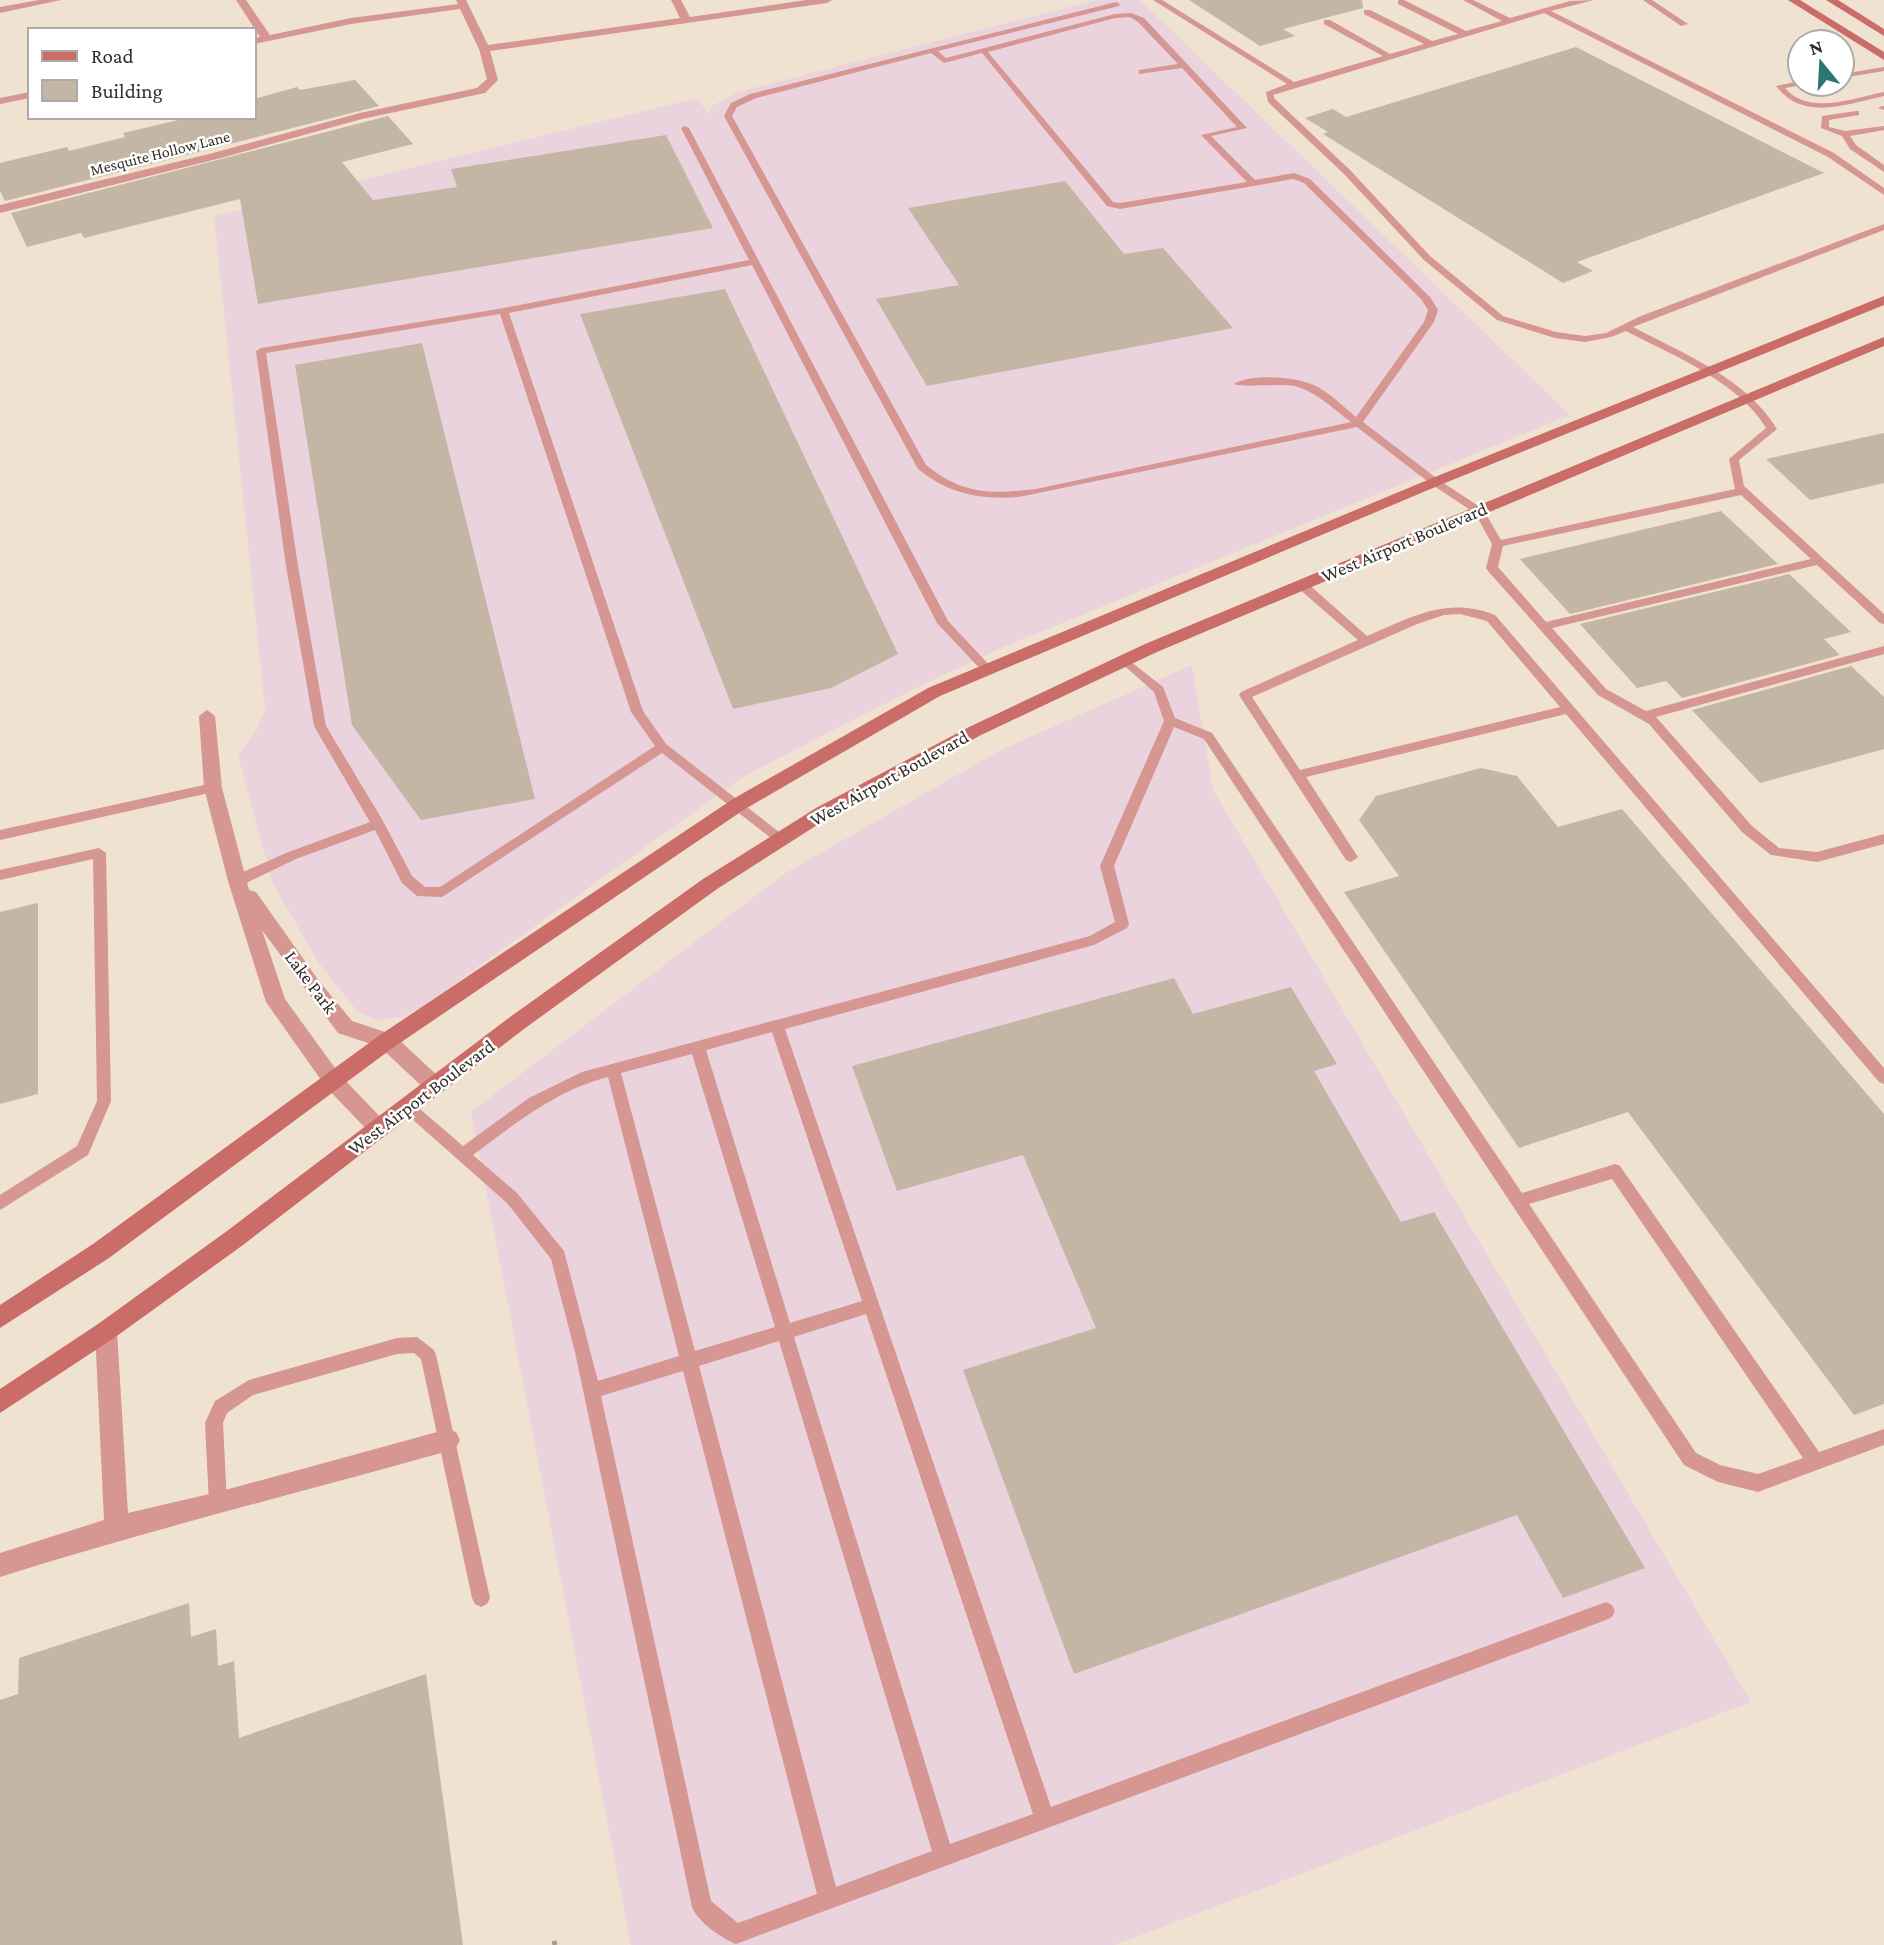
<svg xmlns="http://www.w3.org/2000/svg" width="1884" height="1945" font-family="'Crimson Pro',serif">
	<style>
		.industrial { fill: #ebd3de }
		.building { fill: #c3b6a5 }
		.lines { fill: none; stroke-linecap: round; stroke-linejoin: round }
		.path { stroke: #a59b8d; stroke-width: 5; stroke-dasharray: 4.5 4.5; stroke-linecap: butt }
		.service { fill: #d69691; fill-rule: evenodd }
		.minor { fill: #d69691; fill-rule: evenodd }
		.secondary { fill: #ca6d68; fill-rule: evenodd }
		.labels { text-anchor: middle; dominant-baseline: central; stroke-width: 5; stroke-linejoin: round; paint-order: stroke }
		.far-street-label { font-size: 16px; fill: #332e27; stroke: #fff }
		.street-label { font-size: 19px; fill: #332e27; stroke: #fff }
	</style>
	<rect width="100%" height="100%" fill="#f0e2d0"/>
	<!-- industrial -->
	<g class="industrial">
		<path d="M1097,0h43l430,415 -571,234 -95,45 -158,81 -321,230 -22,12 -25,3 -21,-9 -39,-49 -45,-78 -35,-128 19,-27 8,-20 -51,-493 483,-118 12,16 3,-8 26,-14z"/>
		<path d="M1192,665l21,125 538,912 -636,243h-484l-160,-833 313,-238 217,-124z"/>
	</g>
	<!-- building -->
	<g class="building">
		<path d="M1189,0h173l1,8 -80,21 12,7 -35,10z"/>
		<path d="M1576,47l248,126 -247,89 16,9 -30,12 -240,-149 5,-2 -23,-14 28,-9 13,8z"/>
		<path d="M355,80l24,26 -374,95 -5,-10v-28l67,-16 2,4 56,-14 -2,-4 68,-16h63v-18l43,-12 3,3z"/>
		<path d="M388,116l25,28 -71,18 31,38 84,-13 -6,-18 215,-34 47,93 -455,76 -18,-105 -156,39 -3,-5 -54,14 -16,-34z"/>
		<path d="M1065,181l59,73 39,-6 70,80 -306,58 -51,-87 83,-14 -51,-77z"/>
		<path d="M725,289l173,365 -67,34 -98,21 -153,-395z"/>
		<path d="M422,343l113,456 -114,21 -69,-95 -57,-360z"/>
		<path d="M1884,433v50l-74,17 -44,-41z"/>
		<path d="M1721,511l57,53 -208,50 -50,-55z"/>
		<path d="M1789,574l62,58 -27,7 16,16 -158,43 -16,-17 -29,7 -57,-64z"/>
		<path d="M1851,666l33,31v52l-124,34 -68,-73z"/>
		<path d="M1481,768l36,8 41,51 64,-18 262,305v290l-30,11 -226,-303 -109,36 -175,-256 55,-16 -40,-56 17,-24z"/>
		<path d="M38,903v191l-38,10v-192z"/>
		<path d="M1174,978l19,36 98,-27 46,77 -23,7 87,151 33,-10 211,356 -82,30 -46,-83 -443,159 -111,-304 133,-42 -73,-173 -126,36 -45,-125z"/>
		<path d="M189,1603l2,34 25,-8 2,37 16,-5 5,77 187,-64 37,271h-463v-245l18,-6 1,-36z"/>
	</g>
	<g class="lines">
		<!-- path -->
		<path class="path" d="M554,1941l1,4"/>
		<!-- service -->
		<g class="service">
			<path d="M1153,0h9l132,82 89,-26 -59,-32v-4h6l60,34 34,-10 -60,-30v-4h6l62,31 26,-7 -60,-30v-4h6l62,31 36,-10 -39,-21h10l37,18 60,-17 24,-1 -43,11 283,142 50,35v7l-56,-38 -284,-144 -271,82 2,4 75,71 80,86 73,60 53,16 29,4 21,-3 35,-17 243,-92v6l-251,97c51,27 113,51 144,102l-38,31 5,26 140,128v10l-4,-1 -63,-58 -265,63 54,61 40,22 238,-65v8l-228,63 96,109 27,22 38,4 67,-18v10l-67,18 -46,-7 -29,-23 -93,-108 -51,-29 -110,-124 -2,-3 6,-24 -17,-31 -44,-29 -74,-57 -338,70c-39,3 -70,-3 -101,-28l-194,-353 7,-13 19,-9 366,-92 4,2 -1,2 -181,45 8,7 169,-44 16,-1 13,5 103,110 -36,8 44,44 39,-7 16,6 120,118 8,13 -4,12 -71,100 76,58 44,29 18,31 234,-51 -6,-30 37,-31c-27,-46 -94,-73 -140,-97l-15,6 -26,5 -30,-4 -58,-18 -73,-60 -80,-86 -76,-72 -2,-10 21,-8zM1130,17l8,5 40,42 -39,6v4l43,-6 55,59 -36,8 46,47 -127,21 -7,-1 -125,-150 127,-34zM931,53l13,10 38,-10 125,153 13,3 173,-30 11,4 117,116 7,11 -4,12 -68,95c-12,-10 -26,-24 -40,-31 -19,-9 -64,-13 -82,-2 7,4 46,-1 60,2 22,5 39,23 57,36l-315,67c-45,5 -73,6 -110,-24l-194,-349 5,-9 19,-9zM1741,495l70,64 -265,63 -48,-55 5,-21z"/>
			<path d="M1643,0h9l36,24 -7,2z"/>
			<path d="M1884,67v4l-42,7v-4z"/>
			<path d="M1800,81v3l3,1 -18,3c23,28 69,10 99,4v4c-37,8 -81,26 -108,-10z"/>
			<path d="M1882,106h2v4l-6,-2z"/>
			<path d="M1856,111h3v4l-30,5v7l16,4 39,-5v4l-34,6 6,9 28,20v7l-34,-23 -8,-13 -21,-8 1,-12z"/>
			<path d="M685,126l4,2 259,493 46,49 -2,3h-8l-47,-50 -185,-358 -243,48 134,398 23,33 122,95 -2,3h-10l-114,-89 -220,144 -25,-1 -15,-13 -27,-53 -79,29 -54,26h-10l-2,-4 2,-4 54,-24 84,-31 -56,-96 -28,-160 -30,-215 5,-3 243,-40 245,-48 -68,-132zM500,314l131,398 24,34 -215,141h-15l-13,-11 -29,-55 -57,-95 -28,-160 -32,-213z"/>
			<path d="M1302,581l4,1 61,54c45,-19 80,-40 128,-21l389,453v16l-5,-2 -313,-368 -260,63 52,80 -7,5 -5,-2 -107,-165 2,-3 117,-52 -60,-52v-6zM1460,614l27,7 73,86 -260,63 -48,-73 165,-73 27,-9z"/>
			<path d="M1125,657l38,30 12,31 37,15 310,460 93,-29 5,2 199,286 65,-23v16l-126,47 -40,-10 -34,-17 -480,-726 -30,-12 -60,139 15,58 -2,4 -33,17 -309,84 266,778 555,-205 6,3 3,6 -3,6 -6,3 -870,324c-15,-6 -38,-22 -44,-37l-117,-555 -24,-93 -44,-56 -104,-92 -2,-4 2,-4 5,-2 5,2 50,43 66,-48 53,-26 508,-136 25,-14 -15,-56 64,-145 -10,-29 -35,-31zM772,1032l90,269 -72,22 -84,-273zM692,1054l83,273 -80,24 -74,-278zM608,1077l71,279 -81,25 -34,-130 -47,-58 -44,-38c42,-31 83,-65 135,-78zM1612,1179l191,279 -45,16 -38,-9 -24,-12 -167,-249zM866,1314l167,500 -83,30 -156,-507zM779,1341l153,510 -96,36 -137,-521zM683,1371l134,523 -79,29 -27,-22 -110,-505z"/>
			<path d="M213,783l5,2 1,3 -1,3 -218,49v-10z"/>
			<path d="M99,848l7,5 5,248 -23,54 -88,55v-15l77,-49 20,-45 -4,-242 -93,21v-10z"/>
			<path d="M417,1337l17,13 2,5 54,243 -3,6 -6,3 -6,-3 -3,-6 -51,-239 -7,-6 -17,1 -144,41 -26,18 -4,10 4,81 -3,6 -6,3 -6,-3 -3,-6 -4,-81 10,-22 34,-21 148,-42z"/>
		</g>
		<!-- minor -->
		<g class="minor">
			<path d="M39,0h22l-61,13v-6z"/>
			<path d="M236,0h10l24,35 81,-17 107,-14 -2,-4h10l22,45 192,-27 -9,-18h10l9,17 116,-17h26l-5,3 -337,48 8,29 -13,13 -123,26 -141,39 -221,55v-8l213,-52 147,-40 117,-25 10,-9 -8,-30 -19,-40 -109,15 -97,20v-6l6,-1z"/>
			<path d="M30,92v6l-30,6v-6z"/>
			<path d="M207,710l8,6 7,72 27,102 7,2 63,89 33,40 42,14 48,45 3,6 -3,6 -7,2 -7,-2 -48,-45 -42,-14 -76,-103 23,69 55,76 46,48 3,6 -3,6 -7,3 -7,-3 -46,-48 -60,-85 -38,-121 -24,-93 -5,-72z"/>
			<path d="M106,1321l8,3 3,7 11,182 90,-21 230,-63 8,3 4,8 -4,8 -8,3c-149,42 -300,79 -448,126v-24l104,-33 -9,-189 3,-7z"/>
		</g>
		<!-- secondary -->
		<g class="secondary">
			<path d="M1788,0h12l84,52v8z"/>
			<path d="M1826,0h12l46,29v7z"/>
			<path d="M1884,296v9l-444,180 -500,211 -195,113 -351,238 -285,211 -109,70v-23l93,-61 287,-209 353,-236 195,-111 502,-209z"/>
			<path d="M1884,337v9l-727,306 -176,83 -153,83 -111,71 -193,140 -281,216 -129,93 -114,75v-24l98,-65 129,-93 283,-214 193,-138 113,-71 153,-81 176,-83z"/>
		</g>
	</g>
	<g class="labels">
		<!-- far-street labels -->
		<g class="far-street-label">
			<text transform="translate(160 153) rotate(-14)">Mesquite Hollow Lane</text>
		</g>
		<!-- street labels -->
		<g class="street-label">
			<text transform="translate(1404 542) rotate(-23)">West Airport Boulevard</text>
			<text transform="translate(889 778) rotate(-29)">West Airport Boulevard</text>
			<text transform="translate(311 982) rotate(53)">Lake Park</text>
			<text transform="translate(421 1097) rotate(-37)">West Airport Boulevard</text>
		</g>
	</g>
	<!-- legend -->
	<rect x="28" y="28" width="228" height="91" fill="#ffffff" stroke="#adaba9" stroke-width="2"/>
	<rect x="42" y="51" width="35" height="10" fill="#ca6d68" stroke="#adaba9" stroke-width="2"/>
	<text x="91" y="63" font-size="21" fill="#332e27">Road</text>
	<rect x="42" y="80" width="35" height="21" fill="#c3b6a5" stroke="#adaba9" stroke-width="2"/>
	<text x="91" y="98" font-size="21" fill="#332e27">Building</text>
	<!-- north arrow -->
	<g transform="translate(1821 63) rotate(342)"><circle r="33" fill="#ffffff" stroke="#adaba9" stroke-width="2"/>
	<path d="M0-5L12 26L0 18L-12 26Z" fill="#2d7671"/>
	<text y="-10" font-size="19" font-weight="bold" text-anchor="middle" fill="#332e27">N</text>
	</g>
</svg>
